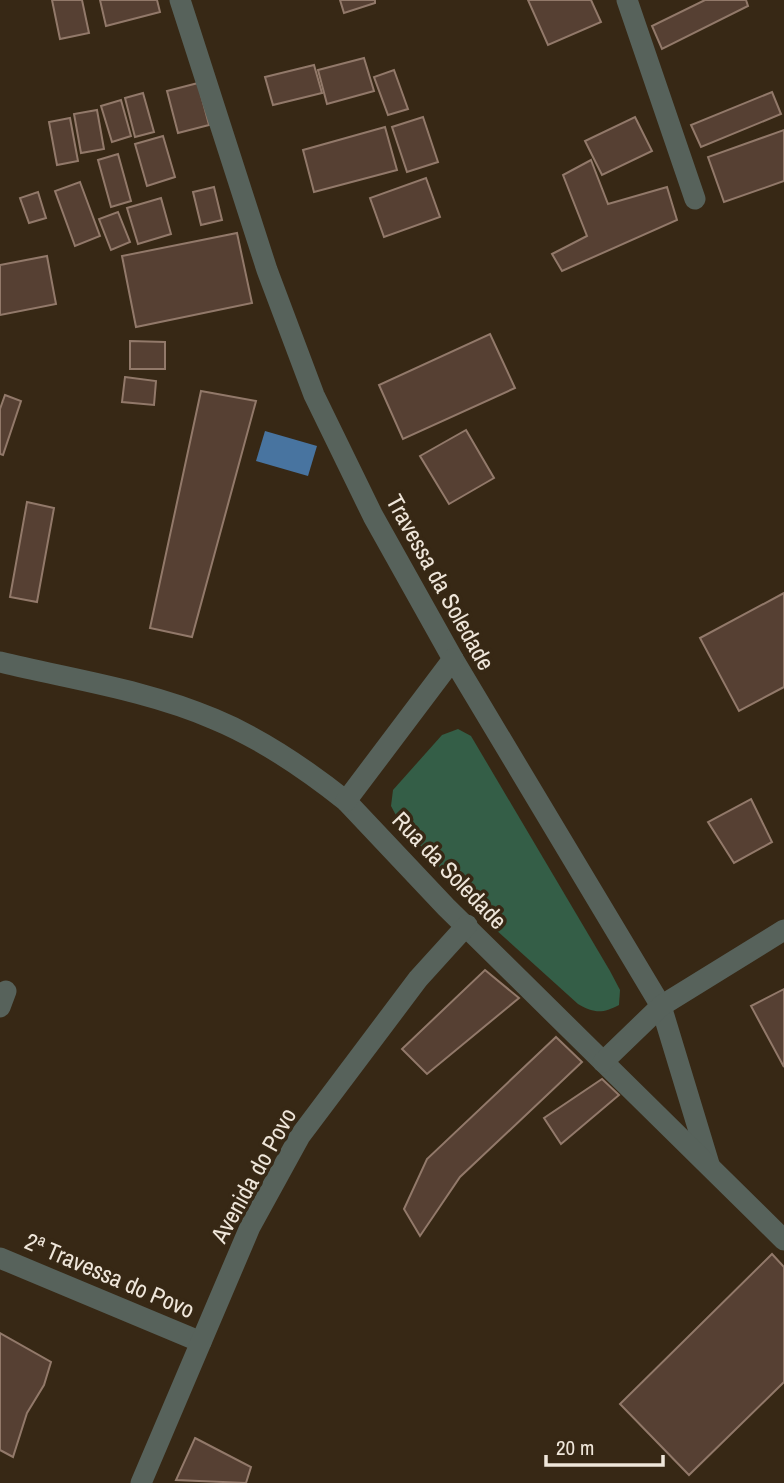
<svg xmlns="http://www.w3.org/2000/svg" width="784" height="1483" font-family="'Archivo Narrow',sans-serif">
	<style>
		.green { fill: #345e47 }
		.water { fill: #4874a0 }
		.building { fill: #564033; stroke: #92796a; stroke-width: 2 }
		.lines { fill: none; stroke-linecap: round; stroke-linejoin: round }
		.minor { stroke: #57625b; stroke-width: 21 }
		.labels { text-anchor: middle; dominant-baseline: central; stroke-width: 7; stroke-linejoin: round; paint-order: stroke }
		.street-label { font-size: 24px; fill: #efe6da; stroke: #372815 }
	</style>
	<rect width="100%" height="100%" fill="#372815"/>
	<!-- green -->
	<path class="green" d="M458,729l13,7 139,235 10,19 -1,15c-17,9 -25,8 -41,-1l-103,-93 -77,-92 -7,-13 2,-16 49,-55z"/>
	<!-- water -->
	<path class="water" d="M265,431l52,15 -9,30 -52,-15z"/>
	<!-- building -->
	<g class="building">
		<path d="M52,0h30l7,33 -29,6z"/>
		<path d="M100,0h57l3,12 -54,14z"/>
		<path d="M340,0h35v3l-31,10z"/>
		<path d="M528,0h63l10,22 -53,23z"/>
		<path d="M705,0h41l2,6 -86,43 -10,-23z"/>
		<path d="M364,58l10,33 -47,13 -9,-34z"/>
		<path d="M314,65l8,28 -49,12 -8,-28z"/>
		<path d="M394,70l14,39 -20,6 -14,-38z"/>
		<path d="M198,83l11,42 -31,8 -11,-42z"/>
		<path d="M772,92l9,22 -80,33 -10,-22z"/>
		<path d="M143,93l11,39 -19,5 -10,-39z"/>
		<path d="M121,100l10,36 -19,6 -11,-36z"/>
		<path d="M97,110l7,39 -23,4 -7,-39z"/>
		<path d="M423,117l15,45 -31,10 -15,-45z"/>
		<path d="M635,117l17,34 -50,24 -17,-34z"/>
		<path d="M70,118l8,43 -21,4 -8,-43z"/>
		<path d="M385,127l12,43 -83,22 -11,-42z"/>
		<path d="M784,130v51l-60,21 -16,-45z"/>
		<path d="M163,136l12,41 -28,9 -12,-42z"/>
		<path d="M118,154l13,47 -20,6 -13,-47z"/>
		<path d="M591,160l17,44 59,-17 10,33 -115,51 -10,-17 35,-18 -24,-61z"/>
		<path d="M426,178l14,39 -56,20 -14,-39z"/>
		<path d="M80,182l20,54 -25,10 -20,-55z"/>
		<path d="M214,187l8,33 -21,5 -8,-33z"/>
		<path d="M38,192l8,26 -17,5 -9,-25z"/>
		<path d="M161,198l10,36 -33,10 -11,-36z"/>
		<path d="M118,212l12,30 -19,8 -12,-31z"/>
		<path d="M237,233l15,70 -116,24 -14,-71z"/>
		<path d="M47,256l9,48 -56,11v-50z"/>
		<path d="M490,334l25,54 -112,51 -24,-54z"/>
		<path d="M130,341l35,1v27h-35z"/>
		<path d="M125,377l31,4 -2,24 -32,-3z"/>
		<path d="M201,391l55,10 -64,236 -42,-9z"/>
		<path d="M5,395l16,6 -18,54 -3,-1v-45z"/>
		<path d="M466,430l28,48 -45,26 -29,-48z"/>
		<path d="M27,502l27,6 -17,94 -27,-5z"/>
		<path d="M784,593v94l-45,24 -39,-73z"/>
		<path d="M751,799l21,43 -38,21 -26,-41z"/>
		<path d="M485,970l34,28 -92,76 -25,-25z"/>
		<path d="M784,989v78l-33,-61z"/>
		<path d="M556,1037l26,25 -122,115 -40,59 -16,-27 23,-50z"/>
		<path d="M602,1079l17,16 -58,49 -17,-26z"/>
		<path d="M772,1254l12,13v115l-95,93 -69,-71z"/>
		<path d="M0,1333l51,29 -7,23 -17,28 -14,44 -13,-7z"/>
		<path d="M195,1438l56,29 -5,16 -70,-3z"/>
	</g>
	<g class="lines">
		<!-- minor -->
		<g class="minor">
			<path d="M180,0l87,270 47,125 59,121 80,143 208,347 48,158"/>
			<path d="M627,0l68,199"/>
			<path d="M0,662c70,17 147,28 214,57 46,19 93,51 132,82l100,106 338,333"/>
			<path d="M346,801l107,-142"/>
			<path d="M0,1007l6,-16"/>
			<path d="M603,1062l58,-56 123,-76"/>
			<path d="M0,1258l201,84"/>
			<path d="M141,1483l109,-256 50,-91 118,-157 49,-54"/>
		</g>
	</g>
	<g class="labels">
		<!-- street labels -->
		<g class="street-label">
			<text transform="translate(441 582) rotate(61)">Travessa da Soledade</text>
			<text transform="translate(450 870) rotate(46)">Rua da Soledade</text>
			<text transform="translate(253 1175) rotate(-61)">Avenida do Povo</text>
			<text transform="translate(110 1275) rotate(23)">2ª Travessa do Povo</text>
		</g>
	</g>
	<!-- scale -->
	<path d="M546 1455v10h117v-10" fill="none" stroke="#efe6da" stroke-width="3.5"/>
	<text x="556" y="1455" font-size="21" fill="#efe6da" stroke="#372815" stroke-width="5" paint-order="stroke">20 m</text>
</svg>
